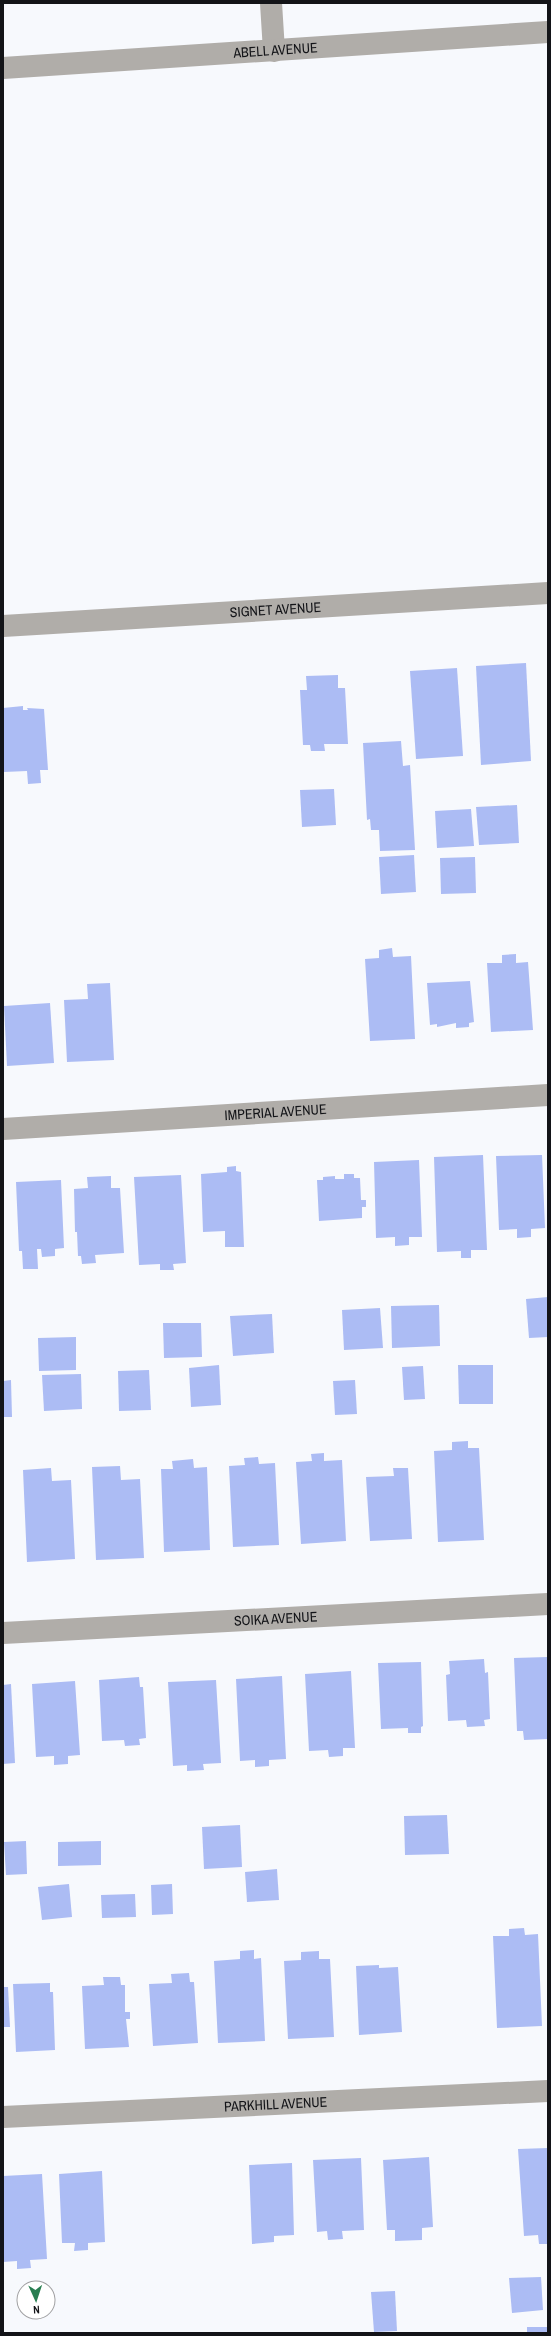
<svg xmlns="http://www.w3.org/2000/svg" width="551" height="2336" font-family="'Archivo Narrow',sans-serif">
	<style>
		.building { fill: #acbcf4 }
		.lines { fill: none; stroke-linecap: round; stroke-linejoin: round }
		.minor { stroke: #b0ada9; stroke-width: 22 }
		.labels { text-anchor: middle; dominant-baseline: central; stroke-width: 3.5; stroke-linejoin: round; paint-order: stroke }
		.street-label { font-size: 14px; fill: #131418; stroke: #fff }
	</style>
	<rect width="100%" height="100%" fill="#f7f9fd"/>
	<!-- building -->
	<g class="building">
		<path d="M526,663l5,98 -50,4 -5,-99z"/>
		<path d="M457,668l6,88 -47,3 -6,-88z"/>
		<path d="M338,675v13h7l3,56h-24l1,7h-14l-1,-6h-7l-3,-55h7l-1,-14z"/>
		<path d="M23,706v4h5l-1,-2 17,1 4,61h-8l1,13 -13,1 -1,-13 -23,1 -1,-64z"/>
		<path d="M401,741l2,25 7,-1 5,85 -35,1 -1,-21h-8l-1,-11 -3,1 -4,-77z"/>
		<path d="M334,789l2,36 -34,2 -2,-37z"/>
		<path d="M517,805l2,38 -40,2 -3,-38z"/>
		<path d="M471,809l3,37 -37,2 -2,-37z"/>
		<path d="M414,855l2,37 -35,2 -2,-37z"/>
		<path d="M475,857l1,36 -35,1 -1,-36z"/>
		<path d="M392,948l1,9 18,-1 4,83 -45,2 -5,-82 14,-1v-8z"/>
		<path d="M516,954v9l12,-1 5,68 -42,2 -4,-69h15v-8z"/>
		<path d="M470,981l4,41 -5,1v4l-13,1v-5l-19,4v-3l-7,1 -3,-42z"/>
		<path d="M110,983l4,77 -47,2 -3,-62 24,-1 -1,-15z"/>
		<path d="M50,1003l4,60 -47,3 -3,-60z"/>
		<path d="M483,1155l4,95h-16v8h-10v-7l-24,1 -3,-95z"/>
		<path d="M542,1155l3,73 -14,1v8l-14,1v-9l-18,1 -3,-74z"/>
		<path d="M419,1160l3,77h-13v8l-14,1v-9l-19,1 -2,-76z"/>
		<path d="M236,1166v5l5,1 3,75h-19v-16l-22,1 -2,-58 26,-2v-5z"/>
		<path d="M344,1174h10v4h6l1,22h5v7h-4v11l-43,3 -2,-41h6v-3l12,-1v3h9z"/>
		<path d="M181,1175l5,88 -13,1 1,6h-14v-6l-21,1 -5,-88z"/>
		<path d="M111,1176v12h9l4,65 -29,2 1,8 -14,1 -1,-8h-3l-1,-24h-2l-1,-43 14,-1 -1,-11z"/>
		<path d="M61,1180l3,68 -9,1v7l-13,1 -1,-8h-4l1,20h-15l-1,-18h-3l-3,-69z"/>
		<path d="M548,1297v40l-19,1 -3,-39z"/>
		<path d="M439,1305l1,41 -48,2 -1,-42z"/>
		<path d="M380,1308l3,40 -39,2 -2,-40z"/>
		<path d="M272,1314l2,39 -41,3 -3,-40z"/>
		<path d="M163,1323h38l1,34 -38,1z"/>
		<path d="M76,1337v33l-37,1 -1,-33z"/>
		<path d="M219,1365l2,40 -30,2 -2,-39z"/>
		<path d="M458,1365h35v39h-34z"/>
		<path d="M423,1366l2,33 -21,1 -2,-33z"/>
		<path d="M149,1370l2,40 -32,1 -1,-40z"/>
		<path d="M81,1374l1,35 -38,2 -2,-36z"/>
		<path d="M11,1380l1,37h-9v-36z"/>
		<path d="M355,1380l2,34 -22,1 -2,-34z"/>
		<path d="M468,1441v7h11l5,92 -46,2 -4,-91 18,-1v-8z"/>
		<path d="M324,1453v8l18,-1 4,81 -45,3 -5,-82 16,-1 -1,-7z"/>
		<path d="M258,1457l1,7 16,-1 4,82 -46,2 -4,-81 16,-1 -1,-7z"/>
		<path d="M193,1459l1,9 13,-1 3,83 -46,2 -3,-83h12l-1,-8z"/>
		<path d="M120,1466l1,14 19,-1 4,79 -48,2 -4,-93z"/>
		<path d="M51,1468l1,13 19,-1 4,79 -48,3 -4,-92z"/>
		<path d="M393,1468h15l4,71 -42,2 -4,-64 28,-1z"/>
		<path d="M548,1657v82l-24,1 -1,-9h-6l-3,-73z"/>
		<path d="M484,1659l1,14 3,-1 2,47 -6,1 1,6 -18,1 -1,-7 -18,1 -2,-46 4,-1 -1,-13z"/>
		<path d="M421,1662l2,64 -2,1v6h-13v-5l-27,1 -3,-66z"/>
		<path d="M351,1671l4,77h-12v8l-14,1 -1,-7 -19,1 -4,-77z"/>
		<path d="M282,1676l4,83 -17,1v6l-14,1v-7l-15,1 -4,-82z"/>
		<path d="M139,1677l1,10h3l3,51 -7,1 1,6 -15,1 -1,-6 -22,1 -3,-61z"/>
		<path d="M216,1680l5,83 -18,1 1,6 -17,1v-6l-14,1 -5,-84z"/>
		<path d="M75,1681l5,74 -12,1v8l-14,1v-9l-18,1 -4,-73z"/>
		<path d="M11,1684l4,79 -12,1v-79z"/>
		<path d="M447,1815l2,39 -44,1 -1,-39z"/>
		<path d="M240,1825l2,42 -38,2 -2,-42z"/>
		<path d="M26,1841l1,33 -21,1 -2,-33z"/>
		<path d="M101,1841v24l-43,1v-24z"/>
		<path d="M277,1869l2,31 -32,2 -2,-30z"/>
		<path d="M69,1884l3,33 -30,3 -4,-33z"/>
		<path d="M172,1884l1,30 -21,1 -1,-30z"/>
		<path d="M135,1894l1,23 -34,1 -1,-23z"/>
		<path d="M524,1928l1,7 13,-1 4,92 -45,2 -4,-92h16v-7z"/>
		<path d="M254,1950v9l7,-1 4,83 -47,2 -4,-82 26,-2v-8z"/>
		<path d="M319,1951v8h11l4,78 -46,2 -4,-78 17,-1v-8z"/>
		<path d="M379,1965v3l19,-1 4,65 -43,3 -3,-69z"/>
		<path d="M189,1973l1,9h4l4,61 -45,3 -4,-62 23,-1 -1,-9z"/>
		<path d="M103,1977h17l1,8h4v27h5v7h-4l3,28 -44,2 -3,-63 22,-1z"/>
		<path d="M50,1983v9h3l2,58 -39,2 -3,-68z"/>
		<path d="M3,1987h5l2,40h-7z"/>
		<path d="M548,2148v96h-9l-1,-9 -14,1 -6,-87z"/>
		<path d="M429,2157l4,70 -11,1v12l-27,1v-11h-8l-4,-70z"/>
		<path d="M361,2158l3,72 -22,1 1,8 -15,1 -1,-9 -10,1 -4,-72z"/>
		<path d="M292,2163l2,72 -20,1v6l-22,2 -3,-79z"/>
		<path d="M102,2171l3,71 -17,1v7l-14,1 1,-8h-13l-3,-69z"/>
		<path d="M42,2174l5,85 -17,1 1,8 -14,1v-8l-14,1v-86z"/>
		<path d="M541,2277l2,33 -31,3 -3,-35z"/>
		<path d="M395,2291l2,40 -23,1 -3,-40z"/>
		<rect x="527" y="2327" width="21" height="6"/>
	</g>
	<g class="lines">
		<!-- minor -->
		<g class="minor">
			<path d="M271,3l3,48"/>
			<path id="s1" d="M3,68l545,-36"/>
			<path id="s2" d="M3,626l545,-33"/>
			<path id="s3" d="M3,1129l545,-34"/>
			<path id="s4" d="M3,1633l545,-29"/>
			<path id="s5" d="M3,2117l545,-26"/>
		</g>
	</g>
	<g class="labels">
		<!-- street labels -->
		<g class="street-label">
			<text stroke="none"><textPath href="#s1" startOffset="273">ABELL AVENUE</textPath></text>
			<text stroke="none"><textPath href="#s2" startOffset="273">SIGNET AVENUE</textPath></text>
			<text stroke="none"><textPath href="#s3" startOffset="273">IMPERIAL AVENUE</textPath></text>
			<text stroke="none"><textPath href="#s4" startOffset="273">SOIKA AVENUE</textPath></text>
			<text stroke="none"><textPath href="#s5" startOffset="273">PARKHILL AVENUE</textPath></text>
		</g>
	</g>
	<!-- border -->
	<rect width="551" height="2336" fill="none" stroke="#131418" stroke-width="8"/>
	<!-- north arrow -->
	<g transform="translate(36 2300) rotate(177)"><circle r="19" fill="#ffffff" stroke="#a1a1a3"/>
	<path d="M0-3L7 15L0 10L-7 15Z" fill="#287e51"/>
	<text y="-6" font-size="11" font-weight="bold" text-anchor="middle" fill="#131418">N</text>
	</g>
</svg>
